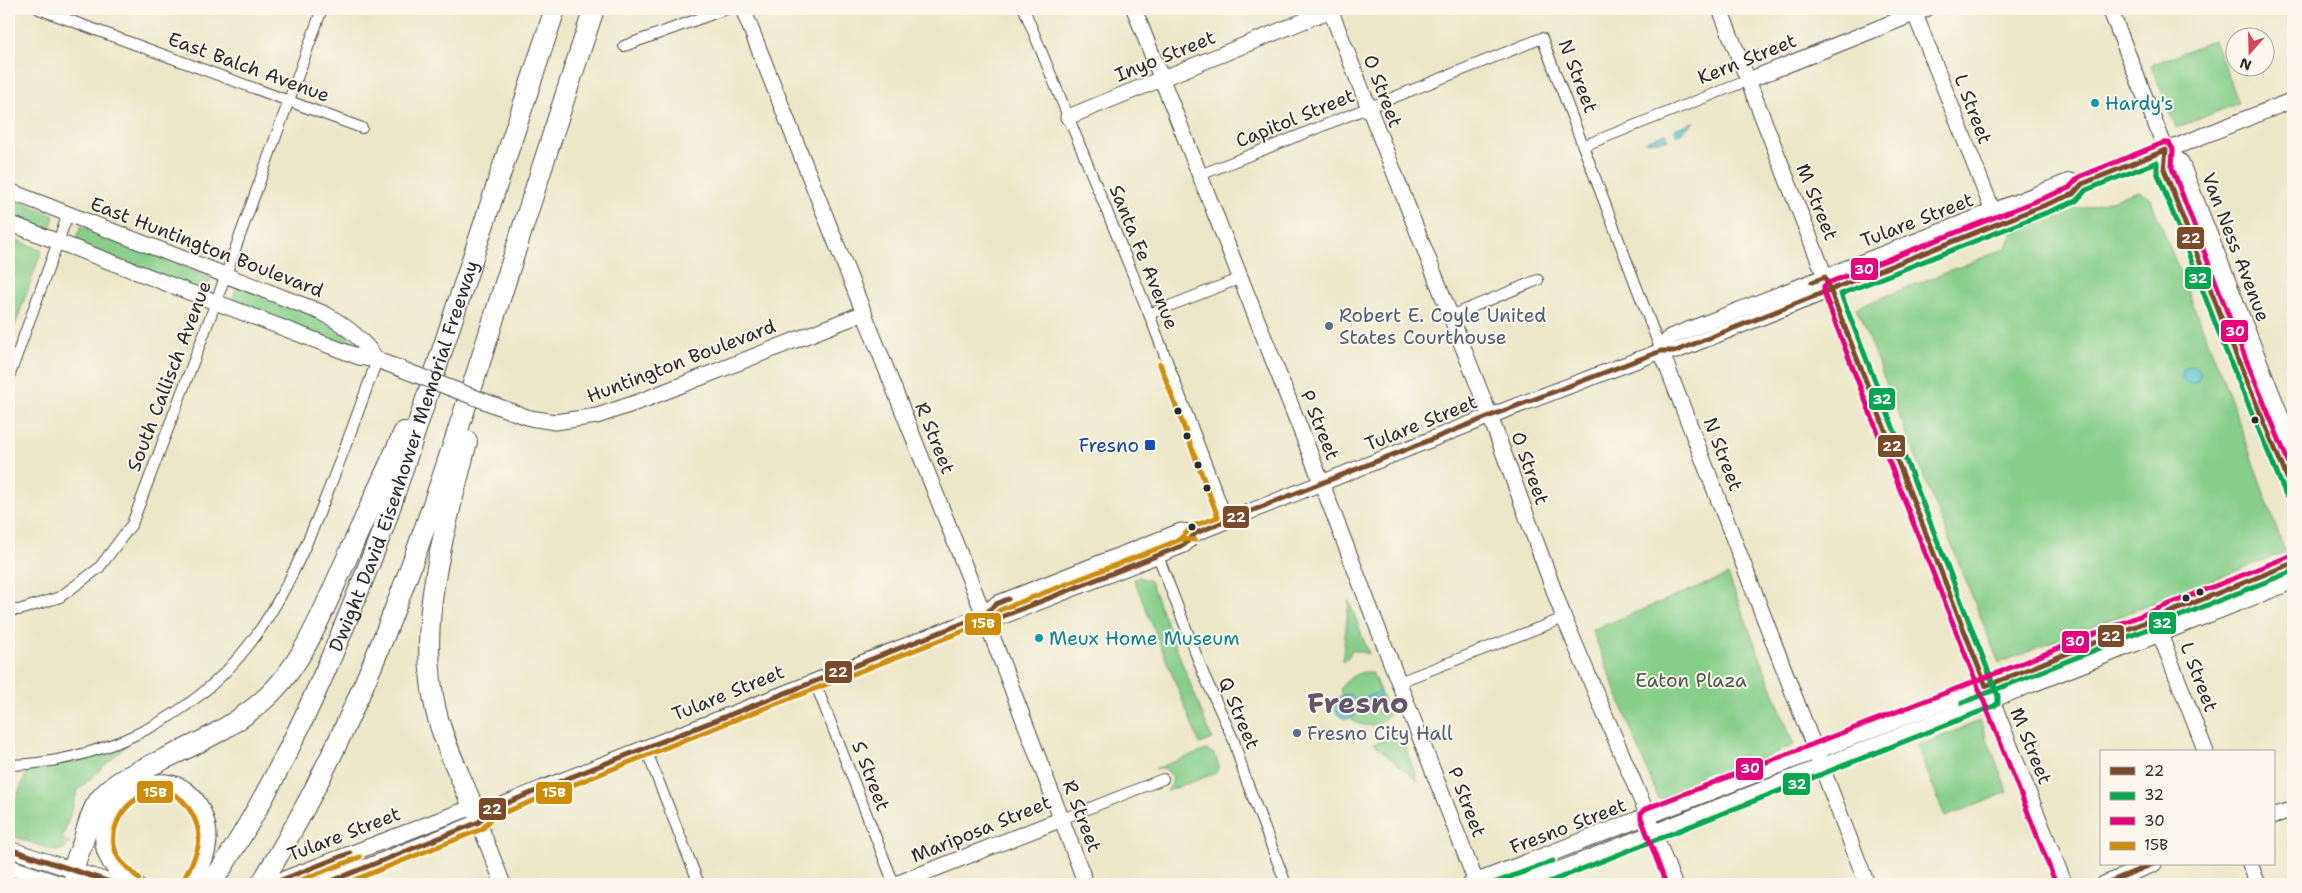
<svg xmlns="http://www.w3.org/2000/svg" width="2302" height="893" font-family="'Shantell Sans',sans-serif">
	<style>
		.green { fill: #86ce8a; stroke: #587c5a }
		.water { fill: #5ac7d0; stroke: #42797e }
		.lines { fill: none; stroke-linecap: round; stroke-linejoin: round }
		.street-casing { stroke: #484743; stroke-width: 12 }
		.secondary-casing { stroke: #484743; stroke-width: 17 }
		.primary-casing { stroke: #484743; stroke-width: 18 }
		.highway-casing { stroke: #484743; stroke-width: 22 }
		.street { stroke: #fff; stroke-width: 10 }
		.secondary { stroke: #fff; stroke-width: 15 }
		.primary { stroke: #fff; stroke-width: 16 }
		.highway { stroke: #fff; stroke-width: 20 }
		.secondary-bridge-casing { stroke: #484743; stroke-width: 17; stroke-linecap: butt }
		.secondary-bridge { stroke: #fff; stroke-width: 15 }
		.bus-1-casing { stroke: #fbf7ec; stroke-width: 9 }
		.bus-2-casing { stroke: #fbf7ec; stroke-width: 9 }
		.bus-3-casing { stroke: #fbf7ec; stroke-width: 9 }
		.bus-4-casing { stroke: #fbf7ec; stroke-width: 9 }
		.bus-1 { stroke: #7a4b2a; stroke-width: 5 }
		.bus-2 { stroke: #00a651; stroke-width: 5 }
		.bus-3 { stroke: #e5007d; stroke-width: 5 }
		.bus-4 { stroke: #ce8d09; stroke-width: 5 }
		.culture-dot { fill: #0f9aa8; stroke: #fbf7ec; stroke-width: 2 }
		.service-dot { fill: #5c6f8a; stroke: #fbf7ec; stroke-width: 2 }
		.bus-dot { fill: #2b2b2b; stroke: #fbf7ec; stroke-width: 2 }
		.transit-dot { fill: #1a4fb4; stroke: #fbf7ec; stroke-width: 2 }
		.labels { text-anchor: middle; dominant-baseline: central; stroke-width: 4; stroke-linejoin: round; paint-order: stroke }
		.street-label { font-size: 19px; fill: #2b2b2b; stroke: #fbf7ec }
		.culture-label { font-size: 19px; fill: #0d838f; stroke: #fbf7ec; text-anchor: start }
		.service-label { font-size: 19px; fill: #4e5e75; stroke: #fbf7ec; text-anchor: start }
		.transit-label { font-size: 19px; fill: #164399; stroke: #fbf7ec; text-anchor: end }
		.park-label { font-size: 19px; fill: #465c48; stroke: #fbf7ec }
		.town-label { font-size: 29px; font-weight: bold; fill: #64556a; stroke: #fbf7ec }
		.line-badge { stroke: #fbf7ec; stroke-width: 2 }
		.badge-label { font-size: 14px; text-anchor: middle; font-weight: bold; fill: #fff }
	</style>
	<rect width="100%" height="100%" fill="#fbf7ec"/>
	<filter id="ink" filterUnits="userSpaceOnUse"><feTurbulence type="fractalNoise" baseFrequency=".02" numOctaves="2"/><feDisplacementMap in="SourceGraphic" scale="10" xChannelSelector="R" yChannelSelector="G"/><feConvolveMatrix kernelMatrix="1 2 1 2 8 2 1 2 1" color-interpolation-filters="sRGB"/></filter>
	<filter id="wash" filterUnits="userSpaceOnUse"><feTurbulence type="fractalNoise" baseFrequency=".0096" numOctaves="4" result="noise"/><feDisplacementMap in="SourceGraphic" scale="20" xChannelSelector="R" yChannelSelector="G"/><feGaussianBlur stdDeviation="1.12" result="paint"/><feColorMatrix in="noise" values="0 0 0 0 0 0 0 0 0 0 0 0 0 0 0 0 0 1.4 0 .05"/><feComposite in="paint" operator="in"/></filter>
	<g filter="url(#wash)">
		<rect width="100%" height="100%" fill="#ede7c9"/>
		<!-- green -->
		<g class="green">
			<path d="M2214,40l25,63 -63,25 -25,-63z"/>
			<path d="M2139,191l11,7 75,185 60,169 -286,111 -143,-355 151,-60 7,-21 49,-19h22z"/>
			<path d="M9,196l45,20 -4,13 -1,1 -40,-12z"/>
			<path d="M81,226l130,50 -4,13 -3,3 -127,-49 -1,-4z"/>
			<path d="M9,237l33,13 -33,92z"/>
			<path d="M237,286l90,33 37,32 -132,-49z"/>
			<path d="M1728,575l66,170 -135,55 -67,-170z"/>
			<path d="M1139,577l11,4 62,158 -12,5 -66,-165z"/>
			<path d="M1349,601l20,53 -17,-4 -5,9 -5,3z"/>
			<path d="M1363,672h9l8,19 -21,10 -14,-7 -3,1 -2,-5c6,-10 12,-15 23,-18z"/>
			<path d="M1382,696l7,19c-11,11 -21,13 -35,7l-2,-4 6,-5 2,-10z"/>
			<path d="M1980,721l28,71 -63,25 -28,-71z"/>
			<path d="M1399,731l19,50 -44,-37 16,-6z"/>
			<path d="M127,745l-49,45 -16,49 9,4 -7,6 -8,2 -47,-16v-28l2,-8 5,-1 12,-28 55,-10z"/>
			<path d="M1206,750l8,4 5,12 -3,7 -49,18 5,-7 1,-7 -9,-9 -9,1z"/>
		</g>
		<!-- water -->
		<g class="water">
			<path d="M1694,122l-17,14 -3,-7z"/>
			<path d="M1665,133l3,7 -23,2z"/>
			<circle cx="2191" cy="375" r="9"/>
			<path d="M1380,691l2,5 -22,7v6l-6,8c-16,6 -25,-9 -14,-21l10,-2 9,7z"/>
		</g>
	</g>
	<g filter="url(#ink)">
		<g class="lines">
			<!-- street casing -->
			<g class="street-casing">
				<g id="street">
					<path d="M39,9l323,119"/>
					<path d="M1024,9l125,305 79,207"/>
					<path d="M624,46l102,-37"/>
					<path d="M1583,146l166,-66"/>
					<path d="M1200,175l342,-137 119,313"/>
					<path d="M1149,314l92,-36"/>
					<path d="M1450,316l88,-36"/>
					<path d="M9,377l59,-163"/>
					<path d="M1158,556l46,119 30,66 11,36 41,107"/>
					<path d="M9,610h10l41,-13 39,-29 33,-44 84,-222 106,-293"/>
					<path d="M814,680l80,204"/>
					<path d="M1399,682l165,-64"/>
					<path d="M645,747l54,137"/>
					<path d="M9,765c45,-1 87,-12 128,-31 101,-47 144,-126 184,-225 20,-49 38,-99 56,-149"/>
					<path d="M1062,819l101,-40"/>
				</g>
			</g>
			<!-- secondary casing -->
			<g class="secondary-casing">
				<g id="secondary">
					<path d="M743,9l241,606 102,269"/>
					<path d="M1134,9l181,457 161,416"/>
					<path d="M1330,9l160,407 74,202 84,198 26,68"/>
					<path d="M1720,9l266,677"/>
					<path d="M1913,9l83,210"/>
					<path d="M2110,9l56,141 -2,19 67,174 62,149"/>
					<path d="M1749,80l177,-71"/>
					<path d="M1068,117l265,-108"/>
					<path d="M2166,150l15,12 112,285"/>
					<path d="M9,191l314,122c23,12 40,26 54,47"/>
					<path d="M9,223l350,134 18,3 19,7"/>
					<path d="M1661,351l206,533"/>
					<path d="M1661,351l9,-14 400,-156 12,3"/>
					<path d="M510,411l20,7 25,4 42,-6 44,-15 223,-88"/>
					<path d="M984,615l17,2 183,-72 12,-12 294,-117 171,-65h15l397,-157 9,-10 211,-84"/>
					<path d="M2156,624l50,128"/>
					<path d="M475,813l28,71"/>
					<path d="M2273,816l20,-7"/>
					<path d="M9,849l107,35"/>
					<path d="M2250,864l8,20"/>
					<path d="M9,867l52,17"/>
					<path d="M271,884l202,-77 10,3"/>
					<path d="M324,884l155,-62 9,-11 55,-23 441,-173 12,-11 185,-73 15,2"/>
					<path d="M896,884l166,-65"/>
					<path d="M2104,884l50,-20"/>
				</g>
			</g>
			<!-- primary casing -->
			<g class="primary-casing">
				<g id="primary">
					<path d="M1987,689l77,195"/>
					<path d="M1471,884l534,-206 242,-98 46,-17"/>
					<path d="M1524,884l769,-303"/>
				</g>
			</g>
			<!-- highway casing -->
			<g class="highway-casing">
				<g id="highway">
					<path d="M467,441c-21,88 -52,178 -31,270 8,33 24,64 37,96"/>
					<path d="M77,884c-7,-14 0,-26 5,-39 5,-15 8,-33 18,-46 16,-20 42,-29 64,-40 33,-15 66,-31 95,-55 44,-36 64,-94 87,-144 19,-43 39,-86 58,-128"/>
					<path d="M134,884c-83,-60 36,-145 67,-71 12,27 3,47 -11,71"/>
					<path id="s1" d="M211,884c74,-110 126,-235 173,-358l171,-517"/>
					<path d="M261,884c102,-165 161,-341 220,-525 37,-117 74,-234 113,-350"/>
				</g>
			</g>
			<!-- street -->
			<use href="#street" class="street"/>
			<!-- secondary -->
			<use href="#secondary" class="secondary"/>
			<!-- primary -->
			<use href="#primary" class="primary"/>
			<!-- highway -->
			<use href="#highway" class="highway"/>
			<!-- secondary-bridge casing -->
			<g class="secondary-bridge-casing">
				<path id="secondary-bridge" d="M396,367l114,44"/>
			</g>
			<!-- secondary-bridge -->
			<use href="#secondary-bridge" class="secondary-bridge"/>
			<!-- bus-1 casing -->
			<g class="bus-1-casing">
				<g id="bus-1">
					<path d="M1812,282l13,-5 161,409 307,-123"/>
					<path d="M984,615l17,2 183,-72 12,-12 294,-117 171,-65h15l397,-157 9,-10 84,-34 -2,19 67,174 62,149"/>
					<path d="M9,849l107,35"/>
					<path d="M271,884l79,-31"/>
					<path d="M324,884l155,-62 9,-11 55,-23 441,-173 12,-11 12,-5"/>
					<path d="M2104,884l49,-20"/>
				</g>
			</g>
			<!-- bus-2 casing -->
			<g class="bus-2-casing">
				<g id="bus-2">
					<path d="M1962,703l331,-132"/>
					<path d="M1491,884l62,-23"/>
					<path d="M1544,884l450,-178 4,-3v-7l-157,-402 235,-93 10,-11 71,-28v10l67,174 62,149"/>
				</g>
			</g>
			<!-- bus-3 casing -->
			<g class="bus-3-casing">
				<g id="bus-3">
					<path d="M1666,884l-25,-66v-5l4,-4 357,-138 288,-115"/>
					<path d="M2056,884c-77,-197 -157,-393 -232,-591v-7l4,-3 241,-95 10,-11 84,-34h6l4,6 -1,19 66,172 55,133"/>
				</g>
			</g>
			<!-- bus-4 casing -->
			<g class="bus-4-casing">
				<g id="bus-4">
					<path d="M1160,364l58,153 -25,9 -13,13 -9,4"/>
					<path d="M139,879c-6,-7 -16,-14 -21,-22 -16,-30 14,-69 47,-65 9,1 17,7 22,14 20,27 12,47 -4,74"/>
					<path d="M291,884l69,-27"/>
					<path d="M344,884l138,-55 11,-12 239,-96 255,-99 13,-12 182,-71 13,1"/>
				</g>
			</g>
			<!-- bus-1 -->
			<use href="#bus-1" class="bus-1"/>
			<!-- bus-2 -->
			<use href="#bus-2" class="bus-2"/>
			<!-- bus-3 -->
			<use href="#bus-3" class="bus-3"/>
			<!-- bus-4 -->
			<use href="#bus-4" class="bus-4"/>
		</g>
	</g>
	<!-- markers -->
	<g class="culture-dot">
		<circle cx="2095" cy="103" r="5"/>
		<circle cx="1039" cy="638" r="5"/>
	</g>
	<g class="service-dot">
		<circle cx="1329" cy="326" r="5"/>
		<circle cx="1297" cy="733" r="5"/>
	</g>
	<g class="bus-dot">
		<circle cx="1178" cy="411" r="4.5"/>
		<circle cx="2255" cy="420" r="4.5"/>
		<circle cx="1187" cy="436" r="4.5"/>
		<circle cx="1198" cy="465" r="4.5"/>
		<circle cx="1207" cy="488" r="4.5"/>
		<circle cx="1192" cy="527" r="4.5"/>
		<circle cx="2200" cy="592" r="4.5"/>
		<circle cx="2186" cy="598" r="4.5"/>
	</g>
	<rect class="transit-dot" x="1144" y="439" width="12" height="12" rx="2.5"/>
	<g class="labels">
		<!-- street labels -->
		<g class="street-label">
			<text transform="translate(1165 56) rotate(-22)">Inyo Street</text>
			<text transform="translate(1747 59) rotate(-22)">Kern Street</text>
			<text transform="translate(249 67) rotate(20)">East Balch Avenue</text>
			<text transform="translate(1578 76) rotate(69)">N Street</text>
			<text transform="translate(1383 91) rotate(69)">O Street</text>
			<text transform="translate(1973 109) rotate(69)">L Street</text>
			<text transform="translate(1295 118) rotate(-22)">Capitol Street</text>
			<text transform="translate(1817 202) rotate(68)">M Street</text>
			<text transform="translate(1917 220) rotate(-21)">Tulare Street</text>
			<text transform="translate(207 247) rotate(21)">East Huntington Boulevard</text>
			<text transform="translate(2236 247) rotate(69)">Van Ness Avenue</text>
			<text transform="translate(1144 257) rotate(68)">Santa Fe Avenue</text>
			<text transform="translate(681 361) rotate(-21)">Huntington Boulevard</text>
			<text transform="translate(169 376) rotate(-69)">South Callisch Avenue</text>
			<text transform="translate(1421 423) rotate(-22)">Tulare Street</text>
			<text transform="translate(1320 425) rotate(68)">P Street</text>
			<text transform="translate(935 438) rotate(68)">R Street</text>
			<text transform="translate(1723 454) rotate(69)">N Street</text>
			<text stroke="none"><textPath href="#s1" startOffset="471">Dwight David Eisenhower Memorial Freeway</textPath></text>
			<text transform="translate(1530 468) rotate(70)">O Street</text>
			<text transform="translate(2199 677) rotate(69)">L Street</text>
			<text transform="translate(728 693) rotate(-22)">Tulare Street</text>
			<text transform="translate(1239 713) rotate(67)">Q Street</text>
			<text transform="translate(2031 746) rotate(68)">M Street</text>
			<text transform="translate(871 776) rotate(69)">S Street</text>
			<text transform="translate(1467 802) rotate(69)">P Street</text>
			<text transform="translate(1082 816) rotate(69)">R Street</text>
			<text transform="translate(1568 826) rotate(-21)">Fresno Street</text>
			<text transform="translate(981 829) rotate(-22)">Mariposa Street</text>
			<text transform="translate(344 834) rotate(-21)">Tulare Street</text>
		</g>
		<!-- culture labels -->
		<g class="culture-label">
			<text x="2105" y="103">Hardy's</text>
			<text x="1049" y="638">Meux Home Museum</text>
		</g>
		<!-- service labels -->
		<g class="service-label">
			<text x="1339" y="315">Robert E. Coyle United<tspan x="1339" dy="22">States Courthouse</tspan></text>
			<text x="1307" y="733">Fresno City Hall</text>
		</g>
		<!-- transit labels -->
		<g class="transit-label">
			<text x="1139" y="445">Fresno</text>
		</g>
		<!-- park labels -->
		<g class="park-label">
			<text x="1691" y="680">Eaton Plaza</text>
		</g>
		<!-- town labels -->
		<g class="town-label">
			<text x="1358" y="702">Fresno</text>
		</g>
	</g>
	<g class="line-badge">
		<rect x="2176" y="226" width="29" height="24" rx="5" fill="#7a4b2a"/>
		<rect x="1850" y="257" width="29" height="24" rx="5" fill="#e5007d"/>
		<rect x="2184" y="266" width="28" height="24" rx="5" fill="#00a651"/>
		<rect x="2220" y="319" width="29" height="24" rx="5" fill="#e5007d"/>
		<rect x="1868" y="387" width="28" height="24" rx="5" fill="#00a651"/>
		<rect x="1877" y="434" width="29" height="24" rx="5" fill="#7a4b2a"/>
		<rect x="1222" y="505" width="28" height="24" rx="5" fill="#7a4b2a"/>
		<rect x="2148" y="611" width="29" height="24" rx="5" fill="#00a651"/>
		<rect x="964" y="612" width="38" height="24" rx="5" fill="#ce8d09"/>
		<rect x="2097" y="624" width="28" height="24" rx="5" fill="#7a4b2a"/>
		<rect x="2061" y="630" width="29" height="24" rx="5" fill="#e5007d"/>
		<rect x="824" y="660" width="29" height="24" rx="5" fill="#7a4b2a"/>
		<rect x="1735" y="757" width="29" height="24" rx="5" fill="#e5007d"/>
		<rect x="1782" y="772" width="29" height="24" rx="5" fill="#00a651"/>
		<rect x="136" y="780" width="38" height="24" rx="5" fill="#ce8d09"/>
		<rect x="535" y="781" width="38" height="24" rx="5" fill="#ce8d09"/>
		<rect x="478" y="797" width="29" height="24" rx="5" fill="#7a4b2a"/>
	</g>
	<g class="badge-label">
		<text x="2191" y="243">22</text>
		<text x="1864" y="274">30</text>
		<text x="2198" y="283">32</text>
		<text x="2235" y="336">30</text>
		<text x="1882" y="404">32</text>
		<text x="1892" y="451">22</text>
		<text x="1236" y="522">22</text>
		<text x="2162" y="628">32</text>
		<text x="983" y="628">15B</text>
		<text x="2111" y="641">22</text>
		<text x="2075" y="646">30</text>
		<text x="838" y="677">22</text>
		<text x="1750" y="773">30</text>
		<text x="1797" y="789">32</text>
		<text x="155" y="797">15B</text>
		<text x="554" y="797">15B</text>
		<text x="492" y="814">22</text>
	</g>
	<!-- margin -->
	<rect width="2302" height="893" fill="none" stroke="#fbf7ec" stroke-width="30"/>
	<!-- legend -->
	<rect x="2100" y="750" width="175" height="115" fill="#fbf7ec" stroke="#a8a59f"/>
	<rect x="2110" y="767" width="25" height="8" fill="#7a4b2a" stroke="#a8a59f"/>
	<text x="2144" y="776" font-size="15" fill="#2b2b2b">22</text>
	<rect x="2110" y="792" width="25" height="8" fill="#00a651" stroke="#a8a59f"/>
	<text x="2144" y="800" font-size="15" fill="#2b2b2b">32</text>
	<rect x="2110" y="817" width="25" height="8" fill="#e5007d" stroke="#a8a59f"/>
	<text x="2144" y="826" font-size="15" fill="#2b2b2b">30</text>
	<rect x="2110" y="842" width="25" height="8" fill="#ce8d09" stroke="#a8a59f"/>
	<text x="2144" y="850" font-size="15" fill="#2b2b2b">15B</text>
	<!-- north arrow -->
	<g transform="translate(2250 52) rotate(200)"><circle r="24" fill="#fbf7ec" stroke="#a8a59f"/>
	<path d="M0-4L9 19L0 12L-9 19Z" fill="#d1495b"/>
	<text y="-8" font-size="14" font-weight="bold" text-anchor="middle" fill="#2b2b2b">N</text>
	</g>
</svg>
